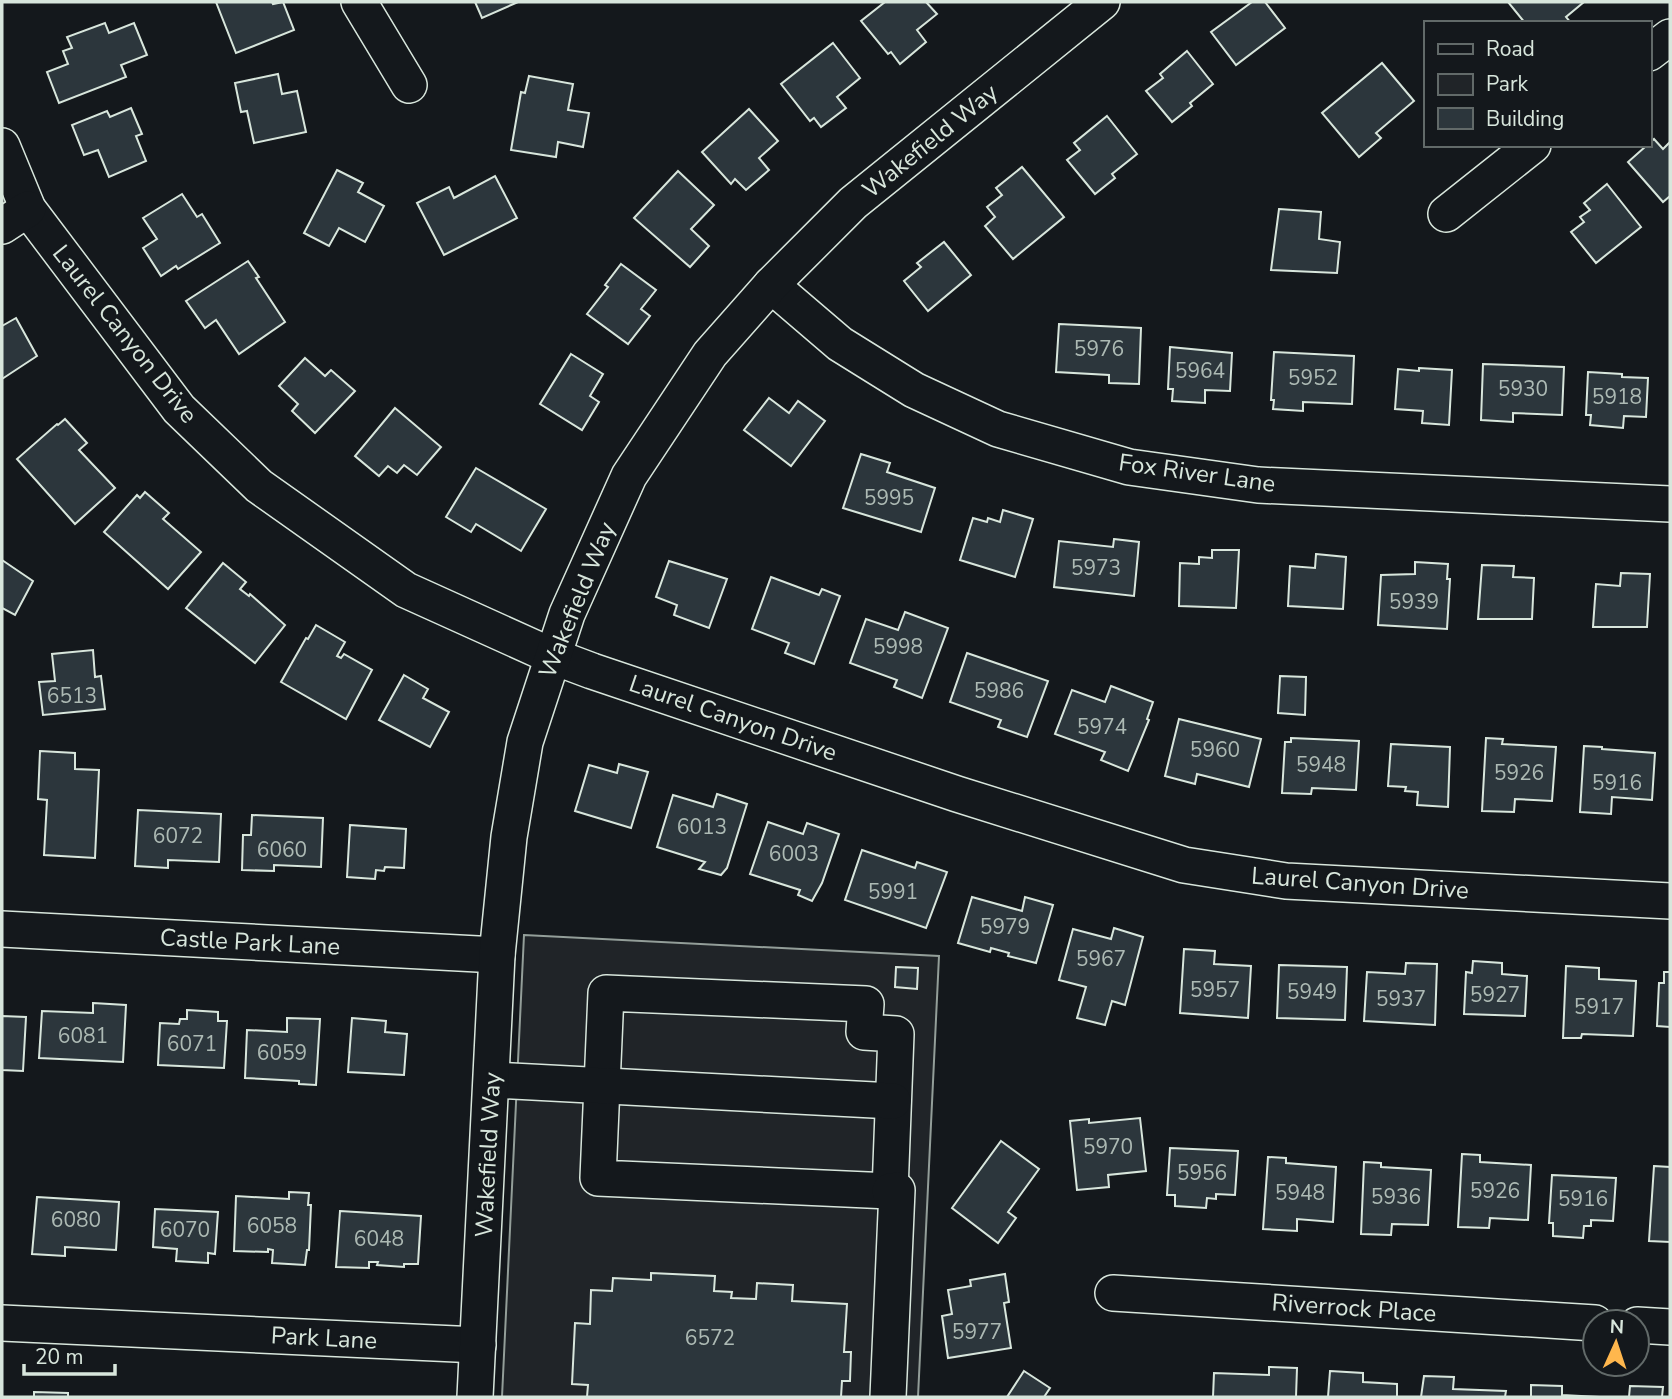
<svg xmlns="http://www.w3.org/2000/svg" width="1672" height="1399" font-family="'Nunito Sans',sans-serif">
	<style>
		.green { fill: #202428; stroke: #939e99; stroke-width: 2 }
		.building { fill: #2c363c; stroke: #d8e6dc; stroke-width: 2 }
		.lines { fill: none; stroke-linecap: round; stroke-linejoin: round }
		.minor-casing { stroke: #d8e6dc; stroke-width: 38 }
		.minor { stroke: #14181c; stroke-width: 35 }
		.labels { text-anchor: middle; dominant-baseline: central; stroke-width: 5; stroke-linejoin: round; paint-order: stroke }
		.number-label { font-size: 21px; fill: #adbab4 }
		.street-label { font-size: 24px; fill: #d8e6dc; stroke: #14181c }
	</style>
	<rect width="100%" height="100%" fill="#14181c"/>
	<!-- green -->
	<path class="green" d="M524,935l415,21 -21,441h-416z"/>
	<!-- building -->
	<g class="building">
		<path d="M216,2h56l1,2 10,-2 11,28 -58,23z"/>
		<path d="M475,2h43l-36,16z"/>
		<path d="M885,2h41l11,12 -20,16 9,12 -26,22 -9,-12 -3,2 -27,-33z"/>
		<path d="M1252,2h13l20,26 -49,37 -25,-33z"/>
		<path d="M1508,2h76l-18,15 5,6h-46z"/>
		<path d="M105,23l4,10 25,-10 13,32 -26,10 5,12 -67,26 -12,-31 21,-8 -5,-13 9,-3 -5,-11z"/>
		<path d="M833,43l27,35 -23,19 9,11 -25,19 -7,-9 -4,3 -29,-37z"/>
		<path d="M1187,51l26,33 -23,19 2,3 -20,16 -26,-31 17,-13 -3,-4z"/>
		<path d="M1382,63l32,38 -38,32 5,5 -22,19 -37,-44z"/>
		<path d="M278,74l4,20 15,-3 9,41 -52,11 -7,-32 -6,1 -6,-29z"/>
		<path d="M529,76l44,8 -5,26 21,3 -6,34 -25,-5 -2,15 -45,-7 10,-58 4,1z"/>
		<path d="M131,108l11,26 -6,2 10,25 -37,16 -11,-27 -14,5 -12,-30 35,-14 3,6z"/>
		<path d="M749,109l29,32 -19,17 10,12 -23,20 -11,-11 -4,5 -29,-32z"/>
		<path d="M1107,116l30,38 -25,20 3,4 -20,16 -28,-34 13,-10 -6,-7z"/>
		<path d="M1654,139l9,10 7,-7v54l-7,6 -35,-40z"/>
		<path d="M1022,167l42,50 -51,42 -28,-33 10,-9 -8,-10 15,-12 -6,-7z"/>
		<path d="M337,170l26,13 -5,9 26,14 -19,36 -26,-14 -10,18 -25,-13z"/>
		<path d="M678,171l36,34 -23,24 18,17 -19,21 -56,-49z"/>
		<path d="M495,176l22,42 -73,37 -27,-52 32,-16 5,11z"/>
		<path d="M1607,184l34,43 -45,36 -25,-31 13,-10 -4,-5 10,-7 -6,-7z"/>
		<path d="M182,194l15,23 5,-3 18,29 -42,26 -2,-3 -15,10 -18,-28 14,-9 -14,-21z"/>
		<path d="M1279,209l42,3 -2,27 21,3 -3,31 -66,-3z"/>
		<path d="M944,242l27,33 -43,36 -24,-30 17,-14 -4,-4z"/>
		<path d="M248,261l11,16 -3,1 29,44 -46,32 -23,-34 -11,8 -19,-27z"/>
		<path d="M621,264l35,26 -15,19 9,7 -22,28 -41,-30 21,-27 -3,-2z"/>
		<path d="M16,318l21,38 -35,23v-53z"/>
		<path d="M1059,324l82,4 -2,56 -30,-1v-8l-53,-3z"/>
		<path d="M1170,347l62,6 -2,38 -25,-1v13l-33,-2 1,-12h-5z"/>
		<path d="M1274,352l80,4 -2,48 -49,-2v9l-30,-2 1,-9h-3z"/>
		<path d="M571,354l32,20 -13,22 9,6 -17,28 -42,-26z"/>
		<path d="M305,358l20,18 6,-6 24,21 -40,42 -23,-22 6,-7 -19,-18z"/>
		<path d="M1483,364l81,3 -2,48 -49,-2v9l-32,-2z"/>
		<path d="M1419,368l33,2 -3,55 -27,-2 1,-12 -28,-2 3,-40 21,2z"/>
		<path d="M1588,372l34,2v3l26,1 -2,39 -22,-1 -1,12 -33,-3 1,-10h-5z"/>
		<path d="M769,398l20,15 9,-12 27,20 -34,45 -47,-36z"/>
		<path d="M395,408l46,39 -24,28 -13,-10 -7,8 -9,-7 -9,10 -24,-20z"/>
		<path d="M65,419l22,24 -8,7 36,38 -40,36 -58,-65 40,-35 1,1z"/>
		<path d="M861,454l29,9 -3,9 48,16 -14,44 -78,-24z"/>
		<path d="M476,468l70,41 -25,42 -45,-27 -5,8 -25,-15z"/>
		<path d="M145,492l24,21 -6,6 38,33 -33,37 -64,-57 33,-37 3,3z"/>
		<path d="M1003,510l30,9 -18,58 -55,-17 13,-42 14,4 1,-4 12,4z"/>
		<path d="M1114,539l25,3 -5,54 -80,-9 5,-46 54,6z"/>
		<path d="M1212,550h27l-3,58 -57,-2 1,-43 19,1v-7l13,1z"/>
		<path d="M1316,554l30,3 -3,52 -55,-3 2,-40 25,2z"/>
		<path d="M2,560l31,21 -18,34 -13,-7z"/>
		<path d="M669,561l58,18 -18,49 -35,-13 3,-10 -21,-8z"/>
		<path d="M1415,562l33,2 -1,15h3l-3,50 -69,-4 3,-50 34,-1z"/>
		<path d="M223,563l23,19 -6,7 9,7 1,-2 35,31 -30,38 -69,-55z"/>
		<path d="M1482,565l32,1 -1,11 21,1 -2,41h-54z"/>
		<path d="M1621,573l29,1 -3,53h-54l3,-43 24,2z"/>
		<path d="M771,577l48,18 3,-6 18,7 -26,68 -29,-11 4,-10 -37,-14z"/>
		<path d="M905,612l43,16 -26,70 -28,-11 3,-7 -47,-17 16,-44 32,11z"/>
		<path d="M316,625l29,17 -8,14 4,2 3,-4 28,16 -26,49 -65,-37 25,-44 2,1z"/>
		<path d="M93,650l2,27 6,-1 4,33 -62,6 -4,-33 16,-1 -3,-27z"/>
		<path d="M967,653l81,28 -21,56 -29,-10 3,-7 -51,-18z"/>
		<path d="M404,675l24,14 -5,9 26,14 -19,35 -51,-27z"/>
		<path d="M1280,676l26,1 -1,38 -27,-2z"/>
		<path d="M1111,686l42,16 -6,17 2,1 -21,51 -27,-11 4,-8 -50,-18 17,-44 33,12z"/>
		<path d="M1179,719l82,20 -12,48 -52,-13 -2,10 -30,-8z"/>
		<path d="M1291,738l68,3 -3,49 -44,-2 -1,6 -29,-1 3,-51h6z"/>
		<path d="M1486,738l17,1 -1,5 54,3 -4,54 -37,-2 -1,13 -32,-1z"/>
		<path d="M1391,744l59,3 -2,60 -31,-2 1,-13 -13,-1 1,-4 -18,-1z"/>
		<path d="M1584,746l18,1v2l53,4 -3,47 -40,-3 -1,17 -31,-2z"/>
		<path d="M40,751l35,2v16l24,1 -4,88 -51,-3 3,-55 -9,-1z"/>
		<path d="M619,764l29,8 -17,56 -56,-17 14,-46 28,8z"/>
		<path d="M717,794l30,10 -20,64 -6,7 -22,-6 6,-7 -48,-15 16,-52 40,12z"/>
		<path d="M138,810l83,4 -2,48 -51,-2v8l-33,-2z"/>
		<path d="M252,815l71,3 -2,49 -47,-2v6l-32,-1 1,-35h8z"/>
		<path d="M768,822l35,12 4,-11 32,11 -17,49 -10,18 -14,-6 2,-5 -50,-16z"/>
		<path d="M350,825l56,4 -2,39 -19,-1 -1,4 -8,-1 -1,9 -28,-2z"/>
		<path d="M862,850l53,18 2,-6 30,10 -21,56 -81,-28z"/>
		<path d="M972,897l50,14 3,-14 28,8 -17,58 -28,-7 1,-3 -18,-5 -1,4 -32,-9z"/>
		<path d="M1114,928l29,9 -18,68 -13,-4 -7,24 -28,-7 9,-31 -27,-7 14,-51 38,10z"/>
		<path d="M1184,949l31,2 -1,13 37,2 -3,52 -68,-5z"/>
		<path d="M1473,961l29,2v11l25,2 -2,40 -61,-2 2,-42 6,1z"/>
		<path d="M1406,963l31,1 -2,61 -71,-4 3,-49 38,2z"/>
		<path d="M1279,965l68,2 -2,53 -68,-2z"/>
		<path d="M1566,966l33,2v11l37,2 -3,55 -51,-2 -1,4h-18z"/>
		<path d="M896,967l22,1 -1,21 -22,-2z"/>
		<path d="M1664,972h6v55l-13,-1 2,-43h5z"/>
		<path d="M93,1003l33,2 -3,57 -84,-4 3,-47 51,2z"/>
		<path d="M187,1010l31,2v9h9l-3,47 -66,-3 2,-42 19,1 1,-5h7z"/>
		<path d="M2,1016l24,1 -3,54 -21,-1z"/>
		<path d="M287,1018l33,1 -4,66 -17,-1v-3l-54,-3 2,-48 40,2z"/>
		<path d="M352,1018l34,3 -1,11 22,2 -3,41 -56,-3z"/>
		<path d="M1140,1118l6,53 -38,4 1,12 -32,3 -7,-69 19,-2v4z"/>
		<path d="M1001,1141l38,28 -31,43 8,6 -18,25 -46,-35z"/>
		<path d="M1170,1148l68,3 -3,44 -19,-1v5l-9,-1 -1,10 -31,-2v-11h-8z"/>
		<path d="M1462,1154l18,1v7l51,3 -3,55 -38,-2 -1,10 -31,-1z"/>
		<path d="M1268,1157l18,1v5l50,4 -3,55 -36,-3v12l-34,-2z"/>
		<path d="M1364,1162l17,1v4l50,3 -3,55 -36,-1 -1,11 -30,-1z"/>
		<path d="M1654,1166l16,1v75l-21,-1z"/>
		<path d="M1552,1175l64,3 -3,43 -22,-1v6h-7l-1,12 -30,-2v-13h-4z"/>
		<path d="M289,1192l20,1 -1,12h3l-2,45h-2l-2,15 -33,-2 1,-13 -5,-1v3l-34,-1 2,-55 53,3z"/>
		<path d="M37,1197l82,5 -3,48 -51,-3v9l-33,-2z"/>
		<path d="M155,1209l63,3 -3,42 -7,-1v10l-32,-2 1,-12 -24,-2z"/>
		<path d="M340,1211l81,5 -3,48h-14v3l-27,-2 1,-3h-9v6l-33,-1z"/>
		<path d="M651,1273l64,3 -1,15 18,1 -1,6 25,1 1,-16 36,2 -1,16 55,3 -3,48h7l-1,29h-8l-1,16h-254l1,-12 -16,-1 3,-61 15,1 1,-34 21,1 1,-13 38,2z"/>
		<path d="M1005,1274l4,28 -5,1 7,45 -63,10 -6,-42 10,-2 -4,-24 23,-4 -1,-6z"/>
		<path d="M1269,1367l28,1 -1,29h-83l1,-24 55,2z"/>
		<path d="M1024,1371l26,17 -6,9h-37z"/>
		<path d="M1330,1371l33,2v9l34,2v13h-69z"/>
		<path d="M1424,1376l30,1 -1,12 53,2 -1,6h-84z"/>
		<path d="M1531,1385l31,1v9l38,2h-69z"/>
		<path d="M1630,1386l33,1 -1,10h-33z"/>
		<path d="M34,1392l34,1v4h-34z"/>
	</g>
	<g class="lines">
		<!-- minor casing -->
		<g class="minor-casing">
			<g id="minor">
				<path d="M359,2l50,83"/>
				<path d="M1649,53l21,-16"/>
				<path d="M2,146l26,63 151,200 80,77 147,104 146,66 40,15 365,123 227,71 102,16 384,20"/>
				<path d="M1446,214l87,-69"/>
				<path d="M2,226l26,-17"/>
				<path d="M771,285l69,59 74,46 84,39 131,38 129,18 412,19"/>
				<path d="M2,929l495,26"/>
				<path d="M606,993l260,11 -2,28 32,2 -6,157 -292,-13z"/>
				<path d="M492,1080l401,21"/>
				<path d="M1113,1293l482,30"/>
				<path d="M2,1323l476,22"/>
				<path d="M1637,1325l33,2"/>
				<path d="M475,1397l22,-442 12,-118 16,-95 42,-128 62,-138 81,-122 61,-69 82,-82 249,-201"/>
				<path d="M888,1397l9,-207 -7,1"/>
			</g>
		</g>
		<!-- minor -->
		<use href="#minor" class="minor"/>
	</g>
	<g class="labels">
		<!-- number labels -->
		<g class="number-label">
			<text x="1099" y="349">5976</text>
			<text x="1200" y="371">5964</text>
			<text x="1313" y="378">5952</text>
			<text x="1523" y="389">5930</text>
			<text x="1617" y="397">5918</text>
			<text x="889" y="498">5995</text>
			<text x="1096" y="568">5973</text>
			<text x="1414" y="602">5939</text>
			<text x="898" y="647">5998</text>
			<text x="999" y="691">5986</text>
			<text x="72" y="696">6513</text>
			<text x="1102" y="727">5974</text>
			<text x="1215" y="750">5960</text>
			<text x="1321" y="765">5948</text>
			<text x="1519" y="773">5926</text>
			<text x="1617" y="783">5916</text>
			<text x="702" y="827">6013</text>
			<text x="178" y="836">6072</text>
			<text x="282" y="850">6060</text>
			<text x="794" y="854">6003</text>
			<text x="893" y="892">5991</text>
			<text x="1005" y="927">5979</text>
			<text x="1101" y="959">5967</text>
			<text x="1215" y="990">5957</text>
			<text x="1312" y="992">5949</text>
			<text x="1495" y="995">5927</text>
			<text x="1401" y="999">5937</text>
			<text x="1599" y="1007">5917</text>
			<text x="83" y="1036">6081</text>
			<text x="192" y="1044">6071</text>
			<text x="282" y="1053">6059</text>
			<text x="1108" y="1147">5970</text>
			<text x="1202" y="1173">5956</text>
			<text x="1495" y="1191">5926</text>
			<text x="1300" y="1193">5948</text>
			<text x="1396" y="1197">5936</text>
			<text x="1583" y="1199">5916</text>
			<text x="76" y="1220">6080</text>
			<text x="272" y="1226">6058</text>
			<text x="185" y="1230">6070</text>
			<text x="379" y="1239">6048</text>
			<text x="977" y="1332">5977</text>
			<text x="710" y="1338">6572</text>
		</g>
		<!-- street labels -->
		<g class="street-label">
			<text transform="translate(930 141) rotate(-39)">Wakefield Way</text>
			<text transform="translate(125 334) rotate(52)">Laurel Canyon Drive</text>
			<text transform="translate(1197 473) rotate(8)">Fox River Lane</text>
			<text transform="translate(577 600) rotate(-68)">Wakefield Way</text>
			<text transform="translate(733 718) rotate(19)">Laurel Canyon Drive</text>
			<text transform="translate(1360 883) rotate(4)">Laurel Canyon Drive</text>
			<text transform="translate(250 942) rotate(3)">Castle Park Lane</text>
			<text transform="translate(488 1155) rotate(-87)">Wakefield Way</text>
			<text transform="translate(1354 1308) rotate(4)">Riverrock Place</text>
			<text transform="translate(324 1338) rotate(3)">Park Lane</text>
		</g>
	</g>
	<!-- border -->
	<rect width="1672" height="1399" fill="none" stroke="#d8e6dc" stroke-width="7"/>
	<!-- legend -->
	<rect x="1424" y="21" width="228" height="126" fill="#14181c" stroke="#626a69" stroke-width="2"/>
	<rect x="1438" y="44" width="35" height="10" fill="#14181c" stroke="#626a69" stroke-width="2"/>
	<text x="1486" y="56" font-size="21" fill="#d8e6dc">Road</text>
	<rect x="1438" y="74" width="35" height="21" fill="#202428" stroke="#626a69" stroke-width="2"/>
	<text x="1486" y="91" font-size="21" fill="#d8e6dc">Park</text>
	<rect x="1438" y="108" width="35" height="21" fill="#2c363c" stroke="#626a69" stroke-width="2"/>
	<text x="1486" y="126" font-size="21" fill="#d8e6dc">Building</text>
	<!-- north arrow -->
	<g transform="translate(1616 1343) rotate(3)"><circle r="33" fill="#14181c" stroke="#626a69" stroke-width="2"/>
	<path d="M0-5L12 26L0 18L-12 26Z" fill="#ffb74d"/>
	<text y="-10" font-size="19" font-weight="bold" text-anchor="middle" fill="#d8e6dc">N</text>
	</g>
	<!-- scale -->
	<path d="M24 1364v10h91v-10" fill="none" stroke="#d8e6dc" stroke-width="3.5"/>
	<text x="35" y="1364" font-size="21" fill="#d8e6dc" stroke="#14181c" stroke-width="5" paint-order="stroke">20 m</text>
</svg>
